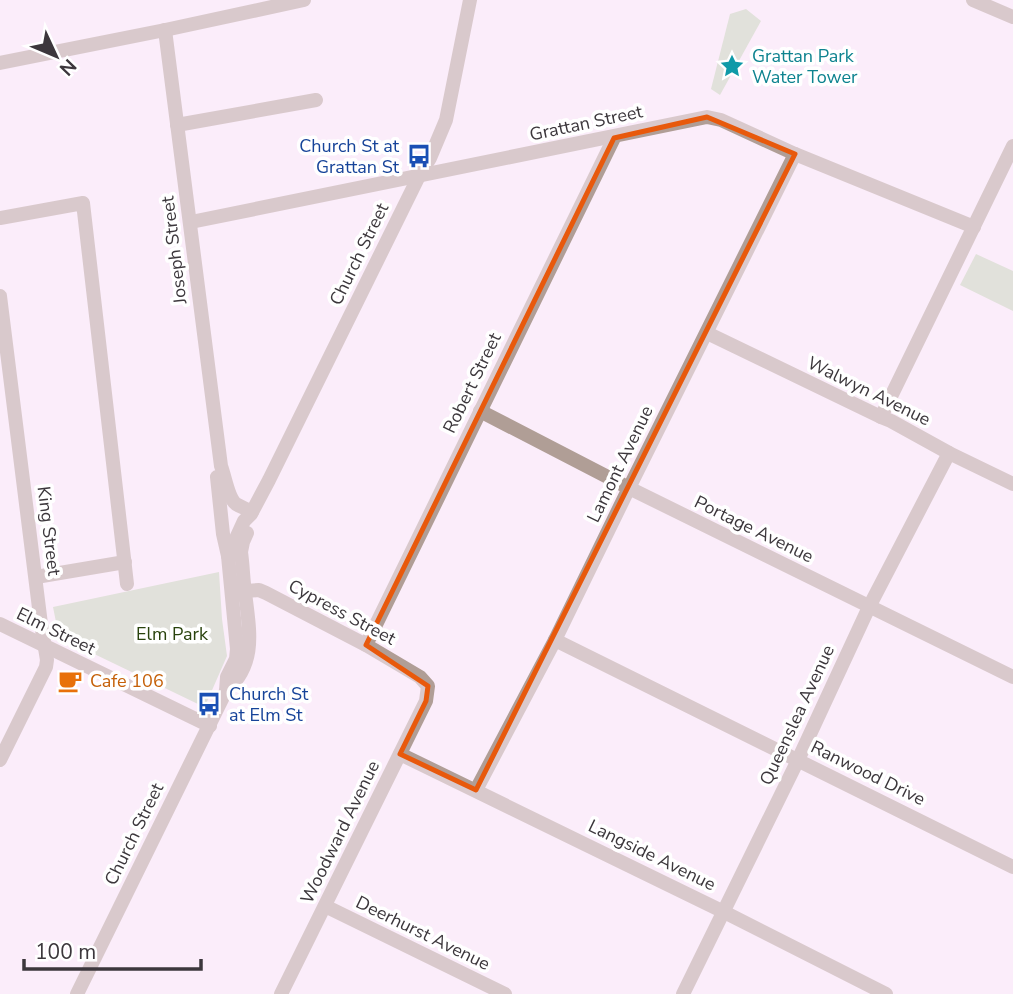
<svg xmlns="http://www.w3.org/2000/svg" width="1013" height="994" font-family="'Nunito Sans',sans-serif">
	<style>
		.green { fill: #c1d3b5 }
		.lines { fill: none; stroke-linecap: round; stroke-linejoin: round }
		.minor { stroke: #b09e96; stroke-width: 14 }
		.marked { fill: none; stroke: #e8590c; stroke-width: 5; stroke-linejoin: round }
		.labels { text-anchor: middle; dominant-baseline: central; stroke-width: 7; stroke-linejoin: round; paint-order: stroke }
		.culture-label { font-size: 18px; fill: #0d838f; stroke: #fff; text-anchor: start }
		.street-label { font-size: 18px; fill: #3c373c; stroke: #fff }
		.transit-label { font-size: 18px; fill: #164399; stroke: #fff; text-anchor: end }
		.park-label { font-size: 18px; fill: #29430d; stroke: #fff }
		.food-label { font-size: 18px; fill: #c56008; stroke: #fff; text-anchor: start }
	</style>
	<rect width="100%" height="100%" fill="#fbedfa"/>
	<!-- green -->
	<g class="green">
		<path d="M746,9l15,12 -41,74 -9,-6 19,-75z"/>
		<path d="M976,254l37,17v40l-53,-26z"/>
		<path d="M219,572l3,47 5,37 -21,48 -6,1 -141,-68 -6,-30z"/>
	</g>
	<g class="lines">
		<!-- minor -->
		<g class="minor">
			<path d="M973,0l40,17"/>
			<path d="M165,30l56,436c4,10 7,32 15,38 5,3 11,5 16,8"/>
			<path d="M0,63l165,-33 139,-30"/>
			<path d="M177,125l139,-25"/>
			<path d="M0,218l83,-15 44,381"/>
			<path d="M191,222l516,-105 14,3 74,34 179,73"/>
			<path d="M0,296l41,328 6,36 -1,7 -46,93"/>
			<path d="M707,333l174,84 10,4 58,32 64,31"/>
			<path d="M480,411l149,77 384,189"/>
			<path d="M881,417l132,-271"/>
			<path d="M217,477l6,57 5,22"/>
			<path d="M36,577l89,-15"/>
			<path d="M232,592l27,-2 7,3 100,52 54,32 8,9 -2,15 -145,293"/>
			<path d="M0,624l210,102"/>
			<path d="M555,640l458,227"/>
			<path d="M366,645l248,-507"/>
			<path d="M226,691c32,-28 23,-62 19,-99 -2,-13 -2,-26 -4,-40l2,-10 4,-9"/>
			<path d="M400,754l324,158 162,82"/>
			<path d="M476,790l79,-150 74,-152 166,-334"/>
			<path d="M325,906l180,88"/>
			<path d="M77,994l149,-303 1,-14 9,-18 1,-10 -9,-93 16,-35 7,-7 18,-34 150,-304 11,-18 16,-38 24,-120"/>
			<path d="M683,994l115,-234 71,-153 80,-154"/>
		</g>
	</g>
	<!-- marked area -->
	<path d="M0 0H1013V994H0ZM707,117l88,37 -319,636 -76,-36 26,-53 2,-15 -62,-41 248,-507z" fill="#fbedfa" fill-opacity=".55" fill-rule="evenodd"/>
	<path class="marked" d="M707,117l88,37 -319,636 -76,-36 26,-53 2,-15 -62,-41 248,-507z"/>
	<!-- icons -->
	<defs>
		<g id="sight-bare" transform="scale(1.89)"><path d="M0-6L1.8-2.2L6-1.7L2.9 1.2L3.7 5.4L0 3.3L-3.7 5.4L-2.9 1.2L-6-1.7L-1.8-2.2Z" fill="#0f9aa8" stroke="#fff" stroke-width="2.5" paint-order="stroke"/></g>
		<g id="bus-bare" transform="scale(1.89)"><path d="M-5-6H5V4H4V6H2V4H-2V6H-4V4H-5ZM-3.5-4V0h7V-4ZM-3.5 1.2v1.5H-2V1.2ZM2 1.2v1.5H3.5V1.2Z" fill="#1a4fb4" stroke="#fff" stroke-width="2.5" paint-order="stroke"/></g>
		<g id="cafe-bare" transform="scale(1.89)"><path d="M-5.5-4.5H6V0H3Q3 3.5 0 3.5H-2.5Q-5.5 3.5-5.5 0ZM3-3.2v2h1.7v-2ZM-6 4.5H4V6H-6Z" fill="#e8710a" stroke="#fff" stroke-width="2.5" paint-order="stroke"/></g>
	</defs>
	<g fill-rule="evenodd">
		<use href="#sight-bare" x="732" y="66"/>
		<use href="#bus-bare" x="419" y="156"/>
		<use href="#cafe-bare" x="70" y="681"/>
		<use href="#bus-bare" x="209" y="704"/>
	</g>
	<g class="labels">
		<!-- culture labels -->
		<g class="culture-label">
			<text x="752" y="56">Grattan Park<tspan x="752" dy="21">Water Tower</tspan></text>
		</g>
		<!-- street labels -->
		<g class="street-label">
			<text transform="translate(586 123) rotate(-12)">Grattan Street</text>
			<text transform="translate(174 250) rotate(-97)">Joseph Street</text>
			<text transform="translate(359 254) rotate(-64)">Church Street</text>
			<text transform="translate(472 383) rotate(-64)">Robert Street</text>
			<text transform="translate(869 391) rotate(26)">Walwyn Avenue</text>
			<text transform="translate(620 464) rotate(-64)">Lamont Avenue</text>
			<text transform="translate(754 529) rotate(26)">Portage Avenue</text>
			<text transform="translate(49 531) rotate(83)">King Street</text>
			<text transform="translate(342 612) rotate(28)">Cypress Street</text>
			<text transform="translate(56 631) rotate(26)">Elm Street</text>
			<text transform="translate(797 715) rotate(-65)">Queenslea Avenue</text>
			<text transform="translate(868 773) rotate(26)">Ranwood Drive</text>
			<text transform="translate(340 832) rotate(-64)">Woodward Avenue</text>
			<text transform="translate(134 834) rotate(-64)">Church Street</text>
			<text transform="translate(652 855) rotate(26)">Langside Avenue</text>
			<text transform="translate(423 933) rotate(26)">Deerhurst Avenue</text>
		</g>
		<!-- transit labels -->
		<g class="transit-label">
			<text x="399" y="146">Church St at<tspan x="399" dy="21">Grattan St</tspan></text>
			<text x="229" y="694" text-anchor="start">Church St<tspan x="229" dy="21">at Elm St</tspan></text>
		</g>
		<!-- park labels -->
		<g class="park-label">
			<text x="172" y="634">Elm Park</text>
		</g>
		<!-- food labels -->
		<g class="food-label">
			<text x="90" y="681">Cafe 106</text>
		</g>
	</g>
	<!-- north arrow -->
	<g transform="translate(56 56) rotate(134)" stroke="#ffffff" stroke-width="5" paint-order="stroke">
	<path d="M0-5L12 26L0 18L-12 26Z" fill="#3c373c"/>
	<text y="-10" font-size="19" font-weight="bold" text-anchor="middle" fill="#3c373c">N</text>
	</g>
	<!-- scale -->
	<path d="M24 959v10h177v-10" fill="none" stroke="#3c373c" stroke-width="3.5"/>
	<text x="35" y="959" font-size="21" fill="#3c373c" stroke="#ffffff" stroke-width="5" paint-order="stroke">100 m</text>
</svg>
